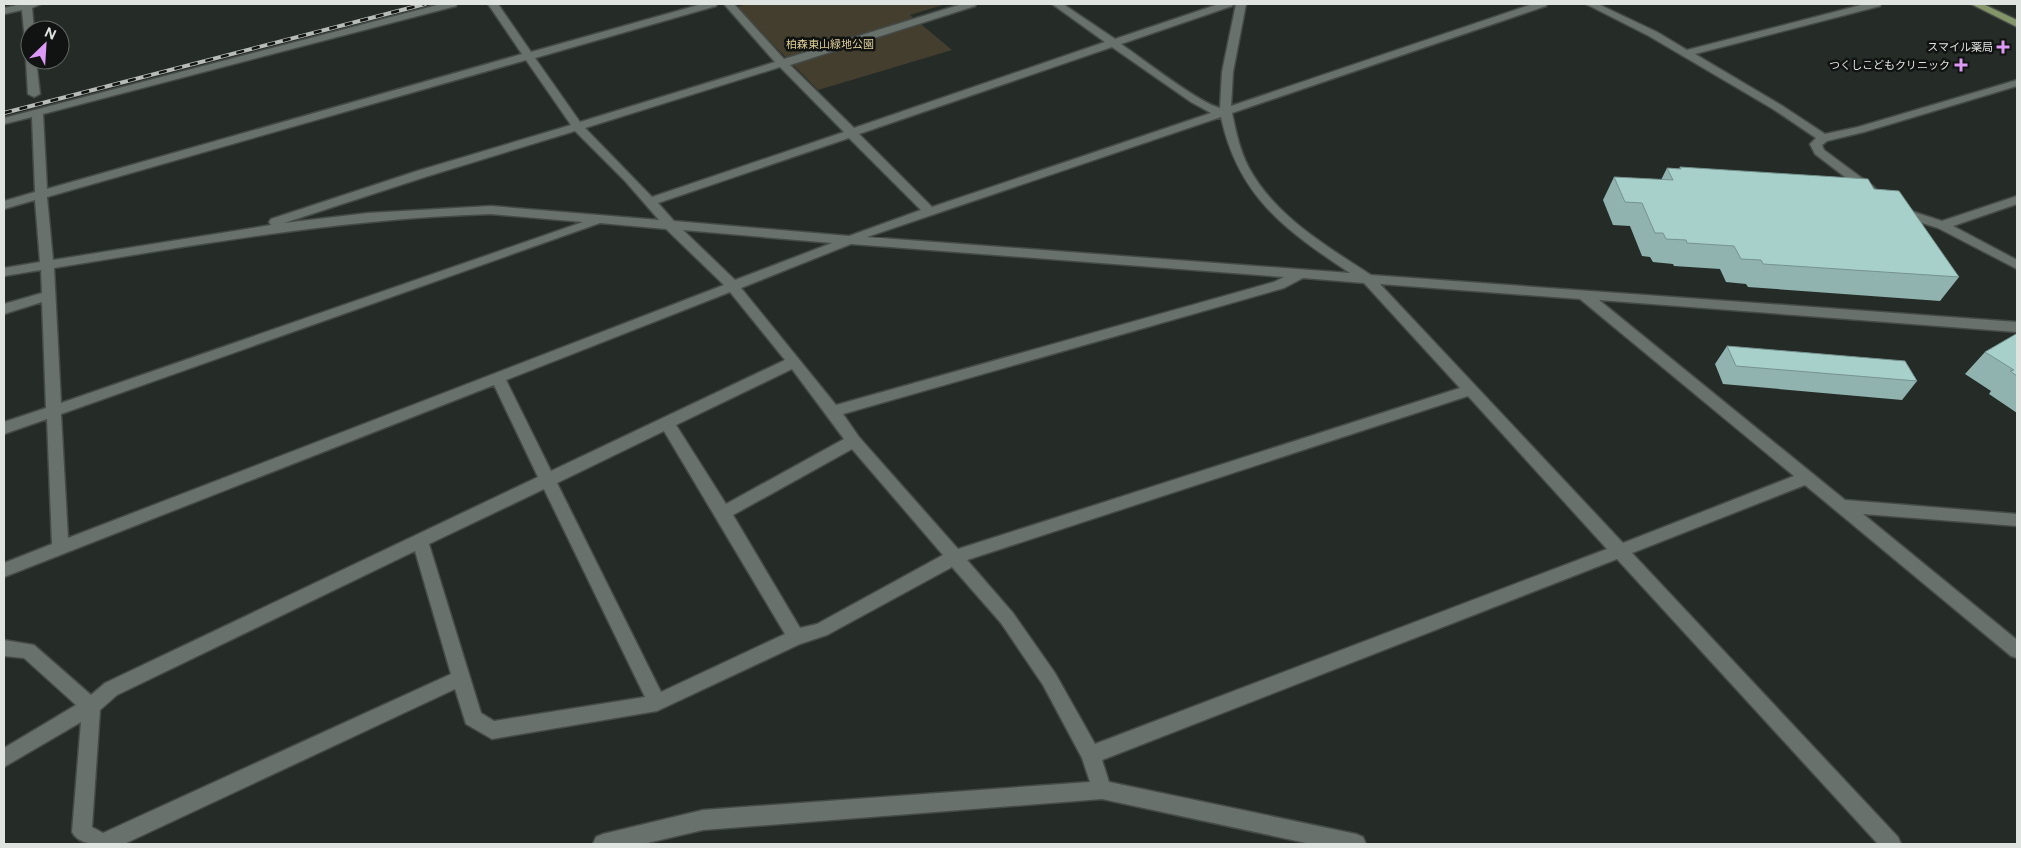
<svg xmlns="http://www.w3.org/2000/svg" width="2021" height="848" font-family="Figtree,'Noto Sans JP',sans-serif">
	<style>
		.green { fill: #433e2e }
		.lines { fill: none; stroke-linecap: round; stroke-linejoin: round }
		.minor-casing { stroke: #454a46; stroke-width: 3 }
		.major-casing { stroke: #454a46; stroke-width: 3 }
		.minor { fill: #69716c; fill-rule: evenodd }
		.major { fill: #839569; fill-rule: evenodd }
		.rail-casing { stroke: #b8bcb9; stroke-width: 4 }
		.rail { stroke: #101311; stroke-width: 2.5; stroke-dasharray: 8; stroke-linecap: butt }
		.wall { fill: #90b3af }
		.building { fill: #a8d0cb; stroke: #76928e }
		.poi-dot { fill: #dc99f5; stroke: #101311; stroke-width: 2 }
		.labels { text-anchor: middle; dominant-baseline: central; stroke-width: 5; stroke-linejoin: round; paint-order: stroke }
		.far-park-label { font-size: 11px; fill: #ddcc97; stroke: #101311 }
		.far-poi-label { font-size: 11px; fill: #e0e4e1; stroke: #101311; text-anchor: end }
	</style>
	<rect width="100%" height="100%" fill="#252c28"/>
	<!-- green -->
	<path class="green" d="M747,4h199l-36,11 42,35 -134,40 -82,-83z"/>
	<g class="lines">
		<!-- minor casing -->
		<g class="minor-casing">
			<g id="minor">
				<path d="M22,4h19l-9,4 2,22h-4v14l-5,-3 -3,-31 -18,4v-6z"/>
				<path d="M441,4h16l-1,2 -413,108 4,75 475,-135 -34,-50h10l33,48 171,-48h15l-1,2 -181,52 45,64 195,-60 -51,-58h10l50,55 178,-55h14l-1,2 -185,59 64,63 251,-86 -53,-38h11l52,35 104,-35h14l-1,2 -111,38c22,15 78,59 99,64l2,-36 14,-68h10l-13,68 -2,34 302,-102h14l-1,2 -314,107c4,19 8,38 17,55 26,48 77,78 122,107l646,47v10l-418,-32 246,200 172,14v12l-154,-12 154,126v18l-6,-2 -206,-171 -173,68 266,284 3,7h-23l-261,-285 -515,201 7,22 247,52 7,3 3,7h-55l-209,-45 -399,31 -60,14h-50l3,-7 7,-3 100,-24 387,-28 -8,-24 -39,-73 -42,-62 -49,-56 -125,68 -27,9 -143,67 -165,28 -26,-15 -11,-35 -331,155c-18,0 -44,4 -52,-12l9,-110 -77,45v-19l72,-43 -52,-47 -20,-2v-16l30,5 57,50 14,-12 433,-206 -44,-92 -490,192v-14l48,-19 -5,-125 -43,15v-12l42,-14 -4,-106 -38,12v-10l38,-11 -1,-23 -37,6v-8l36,-6 -5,-62 -31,9v-8l31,-9 -3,-75 -28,7v-6zM1112,47l79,55 20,11 -279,94 -73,-73zM526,60l45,65 -154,46 -146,48 -2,3 2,3 -218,35 -6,-63zM780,67l64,65 -192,65 -67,-69zM1221,117c17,79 64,113 129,156l-483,-36zM575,131l50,50 34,39 -168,-14 -123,7 -84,10 141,-46zM849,138l72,72 -72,26 -175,-15 -16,-18zM491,214l92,8 -522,181 -7,-135c147,-24 287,-49 437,-54zM600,223l66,6 58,56 -656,253 -7,-124zM683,230l149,13 -97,37zM851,244l433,33 -10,5 -438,123 -95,-117zM1303,278l61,5 96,105 -502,161 -99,-112 -16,-23 441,-126zM1380,284l200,15 214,177 -171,67zM730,292l55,68 -234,111 -45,-91zM792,369l52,70 -118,65 -50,-79zM1468,396l139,153 -512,195 -40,-71 -42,-60 -46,-53zM664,431l121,203 -124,58 -104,-209zM852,449l91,106 -126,69 -17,4 -67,-113zM544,489l101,208 -151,24 -13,-8 -52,-169zM415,551l36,123 -348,159 -11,-6 8,-117 17,-15z"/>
				<path d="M1586,4h12l59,28 30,18 178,-46h16l-1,2 -185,48 86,51 44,29 33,-7 159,-47v6l-153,46 -37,9 -5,4 2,5 50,37 2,3 -2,3h-8l-51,-39 -5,-10 6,-6 -43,-29 -124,-73z"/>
				<path d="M30,57v3h6l4,34 -6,3 -6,-3 -2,-34z"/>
				<path d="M2017,196v8l-64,22 64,34v9l-79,-41 -32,-10 -12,-9 6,-4 14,7 28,9z"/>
			</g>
		</g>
		<!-- major casing -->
		<g class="major-casing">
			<path id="major" d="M1971,4h12l34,16v7z"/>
		</g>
		<!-- minor -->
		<use href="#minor" class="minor"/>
		<!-- major -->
		<use href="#major" class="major"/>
		<!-- rail casing -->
		<g class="rail-casing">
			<path id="rail" d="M4,113l421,-109"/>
		</g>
		<!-- rail -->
		<use href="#rail" class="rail"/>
	</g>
	<!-- wall -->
	<g class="wall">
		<path d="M1680,167l194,22 85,88 -19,24 -192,-14 -2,-3 -20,-2 -6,-13 -46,-3 -1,-2 -20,-2 -3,-5 -8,-1 -12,-30 -17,-1 -10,-25 11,-23 47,3 6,-12 12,1z"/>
		<path d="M2017,334v79l-28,-19 2,-3 -26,-17 20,-22z"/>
		<path d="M1727,346l190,35 -15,19 -179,-16 -8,-20z"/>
	</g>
	<!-- building -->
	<g class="building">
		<path d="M1680,167l188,12 6,10 25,2 60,86 -196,-13 -2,-4 -20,-1 -7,-13 -47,-3 -1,-3 -20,-1 -3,-6h-8l-13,-30 -17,-1 -11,-25 59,3 -6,-12 14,1z"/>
		<path d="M2016,334h1v42l-7,-5 4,-1 -29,-18z"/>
		<path d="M1727,346l178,15 12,20 -181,-15z"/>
	</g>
	<!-- markers -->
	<g class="poi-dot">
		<path d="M2000.5 39.5h5v5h5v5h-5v5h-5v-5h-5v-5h5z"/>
		<path d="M1958.5 57.5h5v5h5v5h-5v5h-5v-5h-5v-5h5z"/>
	</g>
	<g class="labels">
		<!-- far-park labels -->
		<g class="far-park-label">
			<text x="830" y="44">柏森東山緑地公園</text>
		</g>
		<!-- far-poi labels -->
		<g class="far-poi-label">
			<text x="1993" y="47">スマイル薬局</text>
			<text x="1950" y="65">つくしこどもクリニック</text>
		</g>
	</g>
	<!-- border -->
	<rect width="2021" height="848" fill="none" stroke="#e0e4e1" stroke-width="10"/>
	<!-- north arrow -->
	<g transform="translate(45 45) rotate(25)"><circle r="24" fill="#101311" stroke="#636764"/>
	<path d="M0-4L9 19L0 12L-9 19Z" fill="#dc99f5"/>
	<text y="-8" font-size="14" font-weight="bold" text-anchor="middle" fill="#e0e4e1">N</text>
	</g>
</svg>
